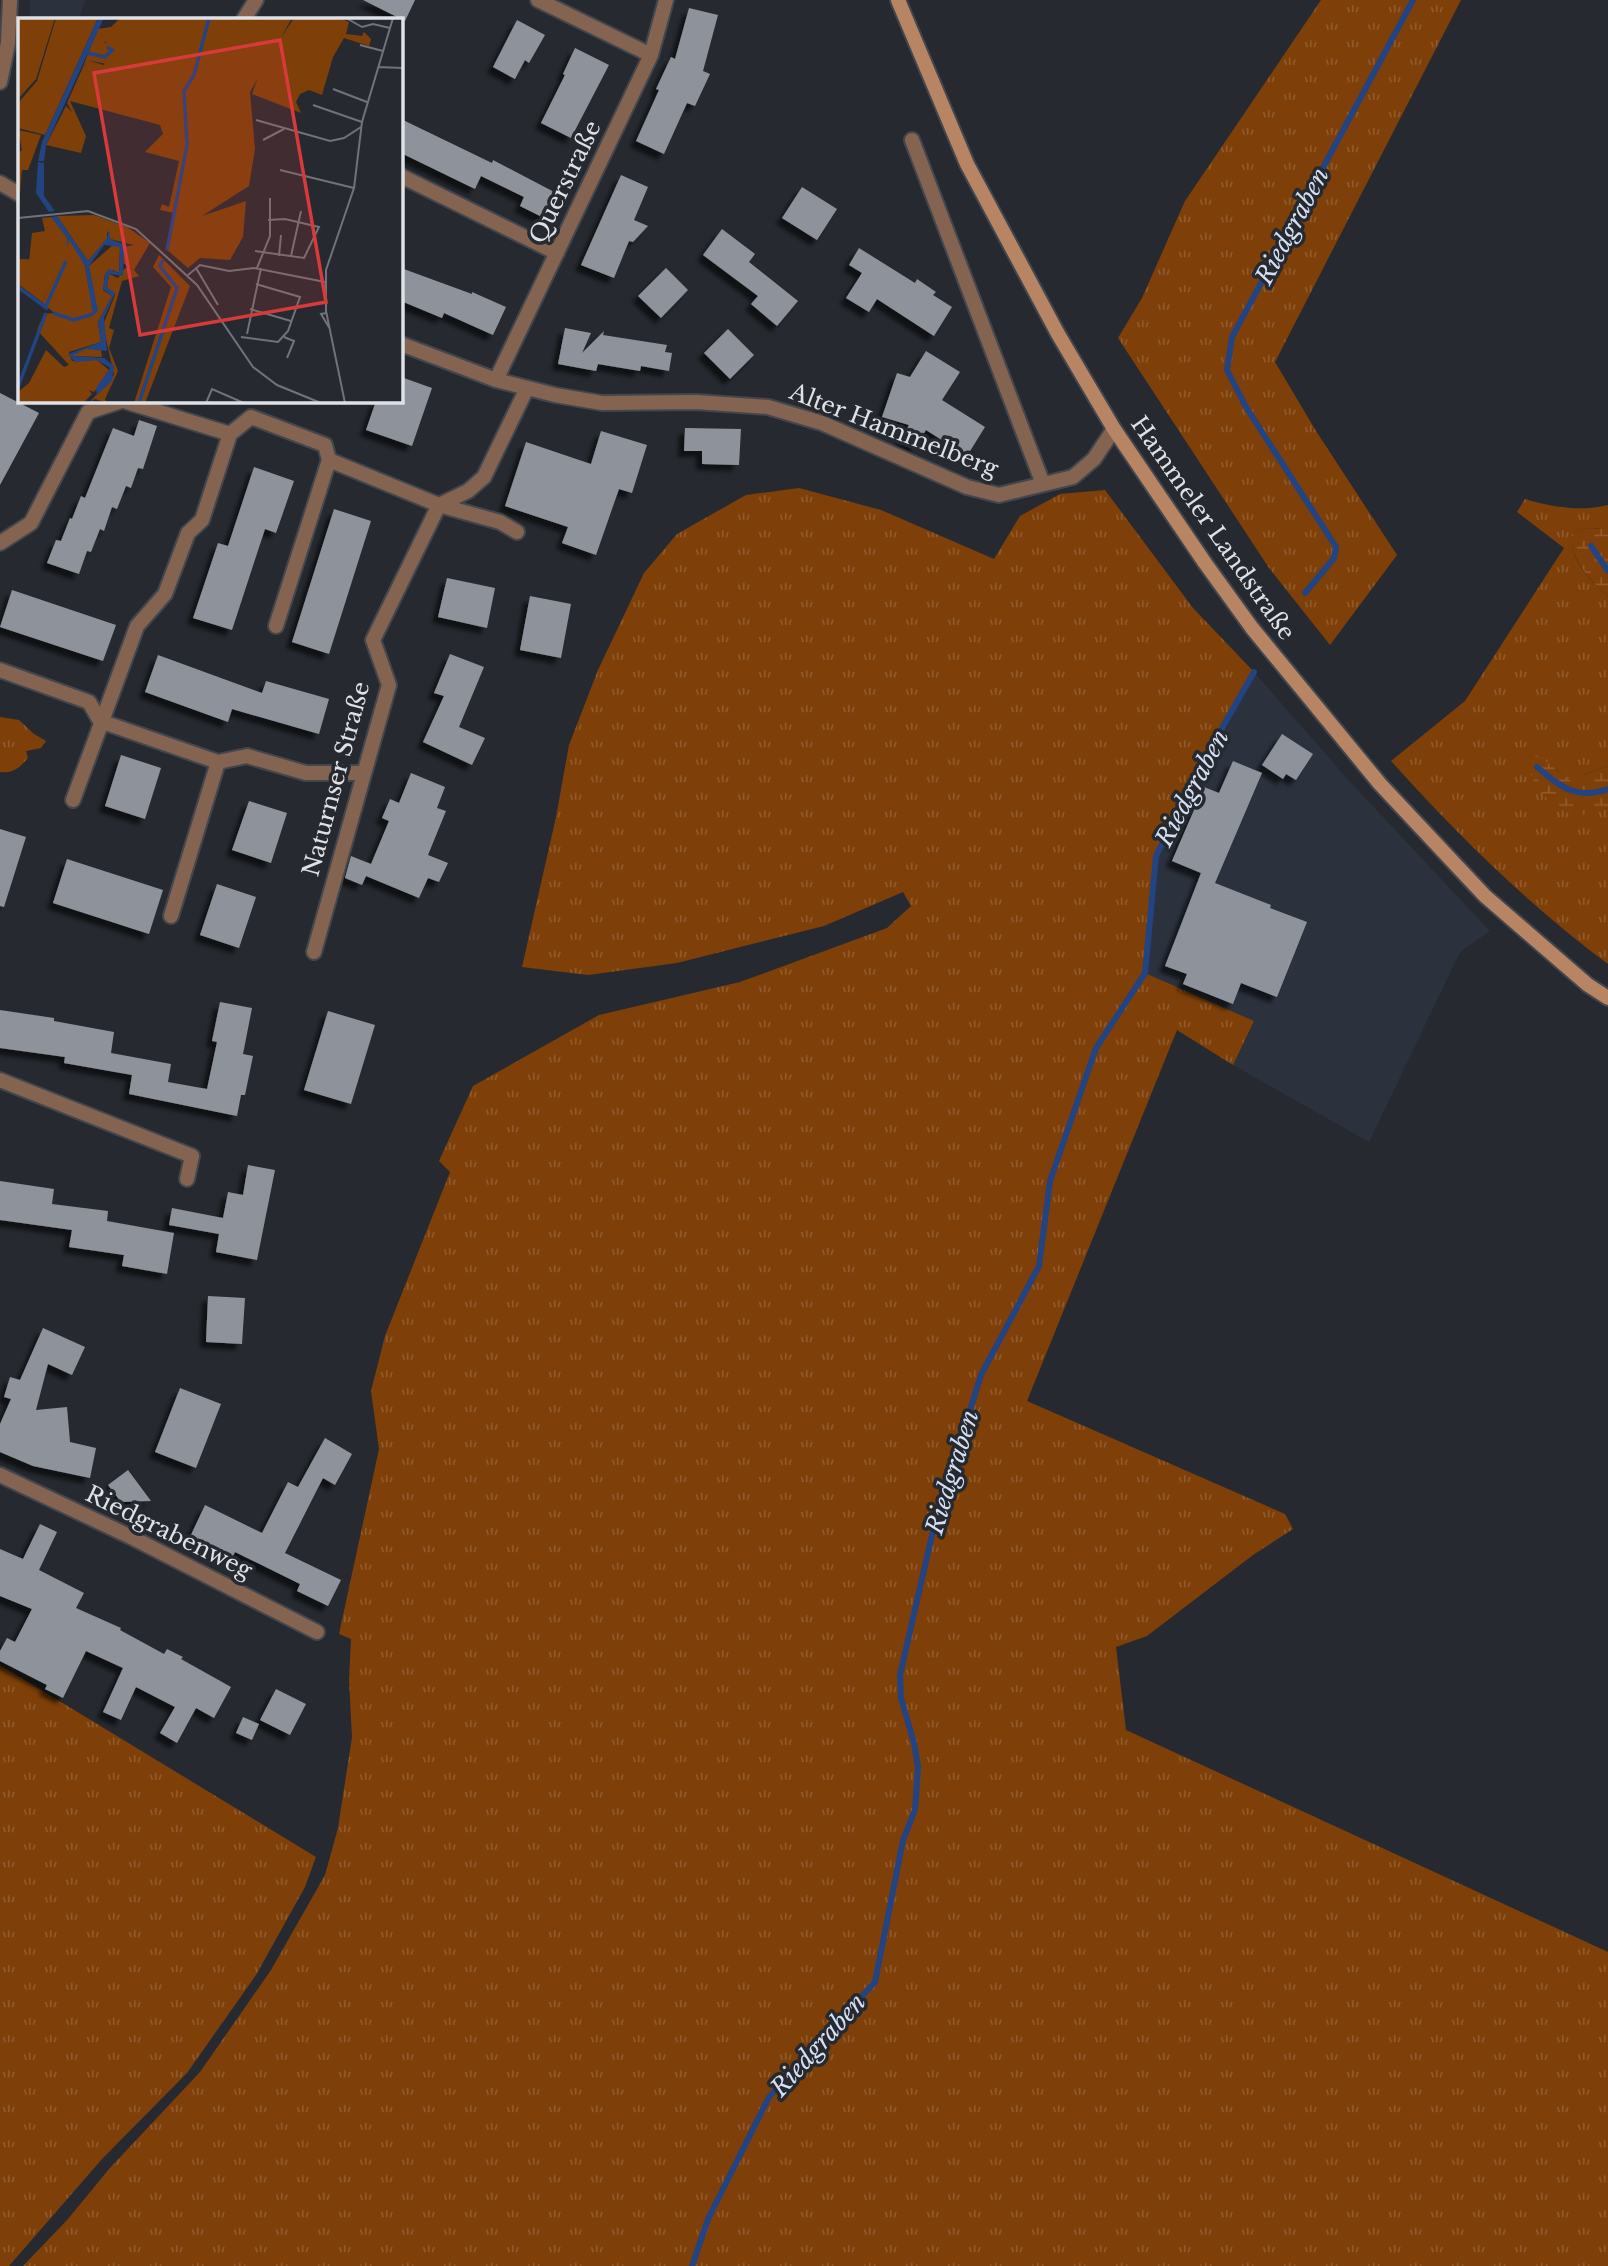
<svg xmlns="http://www.w3.org/2000/svg" width="1608" height="2266" font-family="'Libre Baskerville',serif">
<defs>
<pattern id="grass-tufts" width="24" height="20" patternUnits="userSpaceOnUse" patternTransform="scale(1.75)"><rect width="24" height="20" fill="#7e3f08"/><path d="M3 7l-1-3M5 7V3M7 7l1-3M15 17l-1-3M17 17v-4M19 17l1-3" fill="none" stroke="#905a2c"/></pattern>
<pattern id="wetland-marsh" width="20" height="14" patternUnits="userSpaceOnUse" patternTransform="scale(1.75)"><rect width="20" height="14" fill="#7e3f08"/><path d="M1 5h8M5 5V1M11 12h8M15 12V8" fill="none" stroke="#905a2c"/></pattern>
<filter id="shadow"><feDropShadow dx="-6" dy="6" stdDeviation="2" flood-color="#0009"/></filter>
</defs>
<rect width="100%" height="100%" fill="#262a30"/>
<path fill="#2b323e" d="M30,0H86L78,19H30Z
M1254,672L1352,784L1490,931L1460,952L1369,1142L1233,1065L1254,1021L1145,973L1156,856L1202,763Z"/>
<path fill="url(#grass-tufts)" d="M1321,0H1461L1275,362L1316,431L1397,555L1330,645L1269,568L1118,338L1142,298L1185,201Z
M799,488L881,510L994,559L1020,516L1060,494L1105,490L1193,608L1254,672L1202,763L1156,856L1145,973L1254,1021L1233,1065L1177,1030L1027,1401L1285,1514L1293,1529L1253,1555L1147,1636L1116,1647L1126,1730L1608,1952V2266H23L68,2219L109,2169L200,2072L271,1970L325,1875L338,1828L352,1737L349,1680L351,1639L339,1634L379,1449L371,1391L385,1336L450,1172L439,1161L473,1086L599,1015L740,982L887,928L911,906L903,892L824,926L677,963L588,975L522,967L556,817L569,745L598,670L644,573L677,534L746,495Z
M1525,499C1552,507 1580,512 1608,505V535L1603,529L1588,528L1573,532C1568,560 1588,578 1608,596V766L1583,775L1572,783L1555,768L1578,815L1608,808V964C1527,904 1458,835 1391,761L1465,701L1564,548L1517,512Z
M0,717L19,720L34,734L46,741L41,748L26,751L28,758C20,767 13,774 0,772Z
M0,1665L316,1857L305,1887L256,1975L187,2073L102,2159L9,2266H0Z"/>
<path fill="url(#wetland-marsh)" d="M1588,528L1604,529L1608,535V596C1588,578 1569,560 1572,532Z
M1538,755L1572,782L1583,775L1608,766V808C1599,811 1590,815 1581,815C1557,816 1525,782 1530,759Z"/>
<g fill="none" stroke-linecap="round" stroke-linejoin="round">
<path stroke="#224483" stroke-width="6" d="M1591,546L1608,571
M1305,593L1334,558L1336,547L1246,407L1227,370L1232,337L1413,0
M1537,767C1561,787 1575,800 1608,789
M692,2266L708,2219L769,2097L875,1982L903,1840L915,1810L918,1767L914,1743L901,1698L900,1675L935,1522L981,1375L1039,1266L1050,1181L1096,1048L1145,973L1156,856L1202,763L1254,672"/>
</g>
<path fill="#8e939b" filter="url(#shadow)" d="M363,0H415L405,21Z
M689,8L718,15L703,71L710,74L695,106L687,103L664,154L636,141L659,90L656,89L671,57L675,59Z
M517,20L545,35L529,63L525,60L515,79L493,67Z
M575,48L609,65L571,138L541,123L565,75L563,74Z
M401,119L492,163L493,160L558,194L546,219L520,206L524,197L481,176L475,189L401,153Z
M621,175L648,187L634,220L648,226L633,242L629,241L614,278L581,265Z
M802,187L837,209L817,240L782,218Z
M722,229L755,254L749,262L798,301L777,326L751,304L758,296L703,255Z
M859,248L915,283L917,279L936,292L933,295L952,307L934,336L877,299L869,312L846,298L862,273L849,265Z
M401,268L472,294V292L506,307L493,335L444,313L442,318L401,301Z
M666,268L688,290L661,318L638,296Z
M565,328L591,333L582,353L604,331L603,335L667,345L665,352L672,353L669,371L641,366L640,371L598,364L596,371L558,364Z
M728,329L754,355L730,379L704,353Z
M926,351L960,372L942,400L985,427L967,456L926,430L915,447L901,438L909,425L882,417L897,373L910,377Z
M401,377L432,388L412,446L366,430L376,401H401Z
M0,393L39,413L0,485Z
M139,420L157,426L143,469L138,468L131,488L126,486L117,509L112,507L104,531L100,529L91,552L87,551L79,574L47,563L56,540L61,541L70,518L72,519L81,496L85,498L113,428L134,436Z
M685,428L741,429L739,465L702,464V451H684Z
M601,431L647,445L632,493L619,489L596,555L562,543L568,527L505,506L526,442L591,464Z
M254,467L294,481L276,533L265,529L232,630L193,618L218,543L228,546Z
M334,509L371,521L329,654L292,642Z
M447,578L495,588L487,628L438,617Z
M12,590L116,625L103,661L0,627Z
M530,596L571,604L561,658L520,650Z
M450,654L484,667L459,727L485,738L472,765L423,742L444,696L434,693Z
M158,655L262,693L266,681L329,699L319,734L232,709L228,722L145,692Z
M1282,734L1313,754L1296,780L1286,774L1283,779L1262,765Z
M121,755L161,768L145,819L105,806Z
M1233,761L1262,773L1215,883L1271,905L1270,908L1307,922L1277,997L1241,983L1233,1004L1183,984L1187,974L1165,966L1201,873L1172,861L1204,787L1219,793Z
M411,773L445,787L437,808L446,811L428,855L448,863L439,882L428,878L419,898L366,876L362,885L345,878L351,856L371,864L389,821L382,818L390,799L399,803Z
M249,801L287,813L271,863L232,850Z
M0,829L26,837L4,907L0,906Z
M67,859L163,890L149,934L53,903Z
M217,884L256,897L239,948L200,935Z
M220,1002L252,1008L243,1054L253,1056L245,1095H241L237,1116L129,1094L132,1075L64,1063L65,1057L0,1048V1010L54,1018V1021L114,1032L111,1053L171,1064L168,1082L207,1089L217,1042L212,1041Z
M328,1011L375,1025L351,1104L304,1090Z
M248,1165L275,1170L257,1260L216,1252L219,1234L169,1225L172,1208L223,1218L228,1192L243,1195Z
M0,1181L54,1189L52,1204L108,1211L107,1221L174,1233L167,1274L122,1266L124,1255L69,1247L72,1230L0,1220Z
M208,1296L245,1298L242,1344L206,1342Z
M43,1328L85,1347L72,1375L48,1364L36,1410L67,1407L70,1442L96,1448L90,1478L33,1466L0,1452V1424L11,1399L4,1397L10,1377L20,1380Z
M180,1388L221,1404L196,1468L155,1452Z
M325,1438L352,1454L335,1485L323,1478L285,1553L341,1580L328,1606L297,1591L300,1584L235,1552L232,1558L190,1537L205,1505L262,1533L288,1482L298,1487Z
M128,1470L151,1501L121,1502L108,1485Z
M40,1524L57,1532L39,1570L84,1593L76,1608L121,1628L120,1630L164,1654L167,1649L183,1657L181,1659L231,1687L214,1718L196,1708L177,1743L160,1733L175,1707L136,1687L121,1720L103,1712L123,1668L86,1651L63,1698L45,1689L47,1685L0,1661V1651L7,1638L15,1642L32,1609L0,1596V1549L23,1559Z
M276,1689L306,1704L290,1735L260,1720Z
M243,1717L259,1724L252,1740L236,1733Z"/>
<g fill="none" stroke-linecap="round" stroke-linejoin="round">
<g stroke="#43474d" stroke-width="18">
<path id="minor" d="M538,0L651,55
M244,19L256,0
M912,140L1043,484
M401,176L557,253
M0,183L19,194
M401,344L496,380L555,395L602,403L696,402L768,407L822,423L967,487L999,495L1073,477L1094,459L1114,429
M496,380L651,55L666,0
M124,401L230,434L251,417L325,445L329,460L439,505L500,522L517,532
M0,543L31,523L88,412L121,401
M276,626L329,460
M0,670L89,702L100,721L218,762L247,756L306,773H363
M73,800L137,626L165,594L188,533L202,520L230,434
M171,916L218,762
M314,952L389,685L373,640L439,505L468,491L484,477L527,388
M0,1080L192,1156L187,1179
M0,1475L131,1537L317,1632"/>
</g>
<g stroke="#43474d" stroke-width="18">
<path id="tertiary" d="M0,82L8,43L10,0"/>
</g>
<g stroke="#43474d" stroke-width="18">
<path id="secondary" d="M898,0L967,164L1058,334L1114,429L1205,563L1252,628L1380,784L1485,896L1588,985L1608,998"/>
</g>
<use href="#minor" stroke="#846450" stroke-width="14"/>
<use href="#tertiary" stroke="#846450" stroke-width="14"/>
<use href="#secondary" stroke="#b78564" stroke-width="14"/>
</g>
<g text-anchor="middle" dominant-baseline="central" stroke-width="7" stroke-linejoin="round" paint-order="stroke">
<g font-size="23" fill="#dee1e6" stroke="#262a30">
<text transform="translate(565 182) rotate(-64)">Querstraße</text>
<text transform="translate(894 430) rotate(21)">Alter Hammelberg</text>
<text transform="translate(1213 528) rotate(55)">Hammeler Landstraße</text>
<text transform="translate(336 779) rotate(-75)">Naturnser Straße</text>
<text transform="translate(169 1532) rotate(26)">Riedgrabenweg</text>
</g>
<g font-size="24" font-style="italic" fill="#d4dff3" stroke="#262a30">
<text transform="translate(1292 226) rotate(-62)">Riedgraben</text>
<text transform="translate(1192 788) rotate(-62)">Riedgraben</text>
<text transform="translate(952 1472) rotate(-73)">Riedgraben</text>
<text transform="translate(818 2045) rotate(-48)">Riedgraben</text>
</g>
</g>
<g transform="translate(18 18)">
<rect width="385" height="385" fill="#262a30"/>
<path d="M38,0H80L27,117L0,110V85L19,63ZM102,0H274L232,74L237,131L231,168L184,198L228,183L225,219L212,242L182,240L170,250L149,232L156,195L142,192L144,186L151,189L161,143L127,134L145,116L142,107L52,83L68,118L63,135L28,127L48,88L54,94L49,85L65,49L72,43L86,47L88,24L79,27L75,23L79,11L93,9ZM276,0H322L331,4L328,16L344,18L346,14L353,21L351,28L326,20L315,39L304,77L291,72L282,76L278,84L283,95L234,76L244,48ZM0,112L23,117L10,152H4L0,198V135L4,132ZM76,197L109,209L132,225L116,252L121,258L104,263L91,310L96,312L91,330L100,353L87,381L89,385L77,381L71,385L96,357L85,307L97,277L89,269L91,256L100,260L107,250L114,251L105,245V229L116,227L92,221L89,213V221L70,243L39,198ZM33,199L57,227L67,248L75,293L79,291L71,248L96,226L102,229L101,255L95,252L87,256L85,272L94,278L80,304L83,324L51,334L54,343L79,342L92,353L76,374L71,372L74,376L65,385H0V374L11,365L28,332L46,349L51,347L19,312L26,296L36,295L24,284L42,250L8,248L0,242L11,244L14,215L27,213L24,200ZM141,237L172,268L127,385H116L153,269L135,249ZM83,330L84,339L53,338L64,331Z" fill="#7e3f08"/>
<path d="M0,0H37L18,61L0,81Z" fill="#7e3f08"/>
<path d="M75,23L94,26L97,40L89,46L73,43L65,49Z" fill="#7e3f08"/>
<path d="M0,241L29,242L43,249L24,284L0,266Z" fill="#7e3f08"/>
<path d="M80,0H86L28,127L26,143H20L24,124ZM20,144L26,145V178L37,193L31,194L18,175ZM39,198L70,243L89,220L91,211L92,221L106,226L105,258L91,256L89,269L97,275L86,300L89,333L68,331L54,338L86,340L96,348L94,363L79,377L78,370L92,350L79,342L57,344L50,336L83,324L80,304L94,278L85,271L87,256L91,251L101,255L102,229L86,227L71,248L80,293L75,297L67,248L51,222L49,230V220L33,199Z" fill="#224483"/>
<path fill="none" stroke="#224483" stroke-width="3.5" d="M69,35L87,39L94,32L89,29M149,232L169,127L166,73L176,57L191,0M0,269L30,291M28,288L48,243M35,295L56,302L75,296M0,369L28,295M121,385L159,270L142,248L145,242"/>
<path fill="none" stroke="#707379" stroke-width="2" d="M328,0L344,9L355,6L372,10M342,27L365,33M360,49L385,50M315,71L349,84M295,87L344,104M238,102L312,123L326,120L343,109M245,122L266,111M262,152L336,170M0,200L70,193L118,211L179,267L235,349L259,367L303,385M237,233L286,240L301,209L267,201L250,202M261,238L263,217M273,238L283,193M178,250L200,287M239,250L252,218V180M170,257L182,247L211,253L236,250L307,264M232,291L273,303M308,295L303,296L312,311M229,316L243,250M223,319L260,324L270,313L282,279L238,266M266,319L276,323L269,340M188,385L194,371L226,385M327,385L308,293V252L336,170L344,104L375,0"/>
<path fill="#d73a3b" fill-opacity="0.15" stroke="#d73a3b" stroke-width="3.5" d="M262,22L308,284L122,317L76,55Z"/>
<rect width="385" height="385" fill="none" stroke="#dee1e6" stroke-width="3.5"/>
</g>
</svg>
